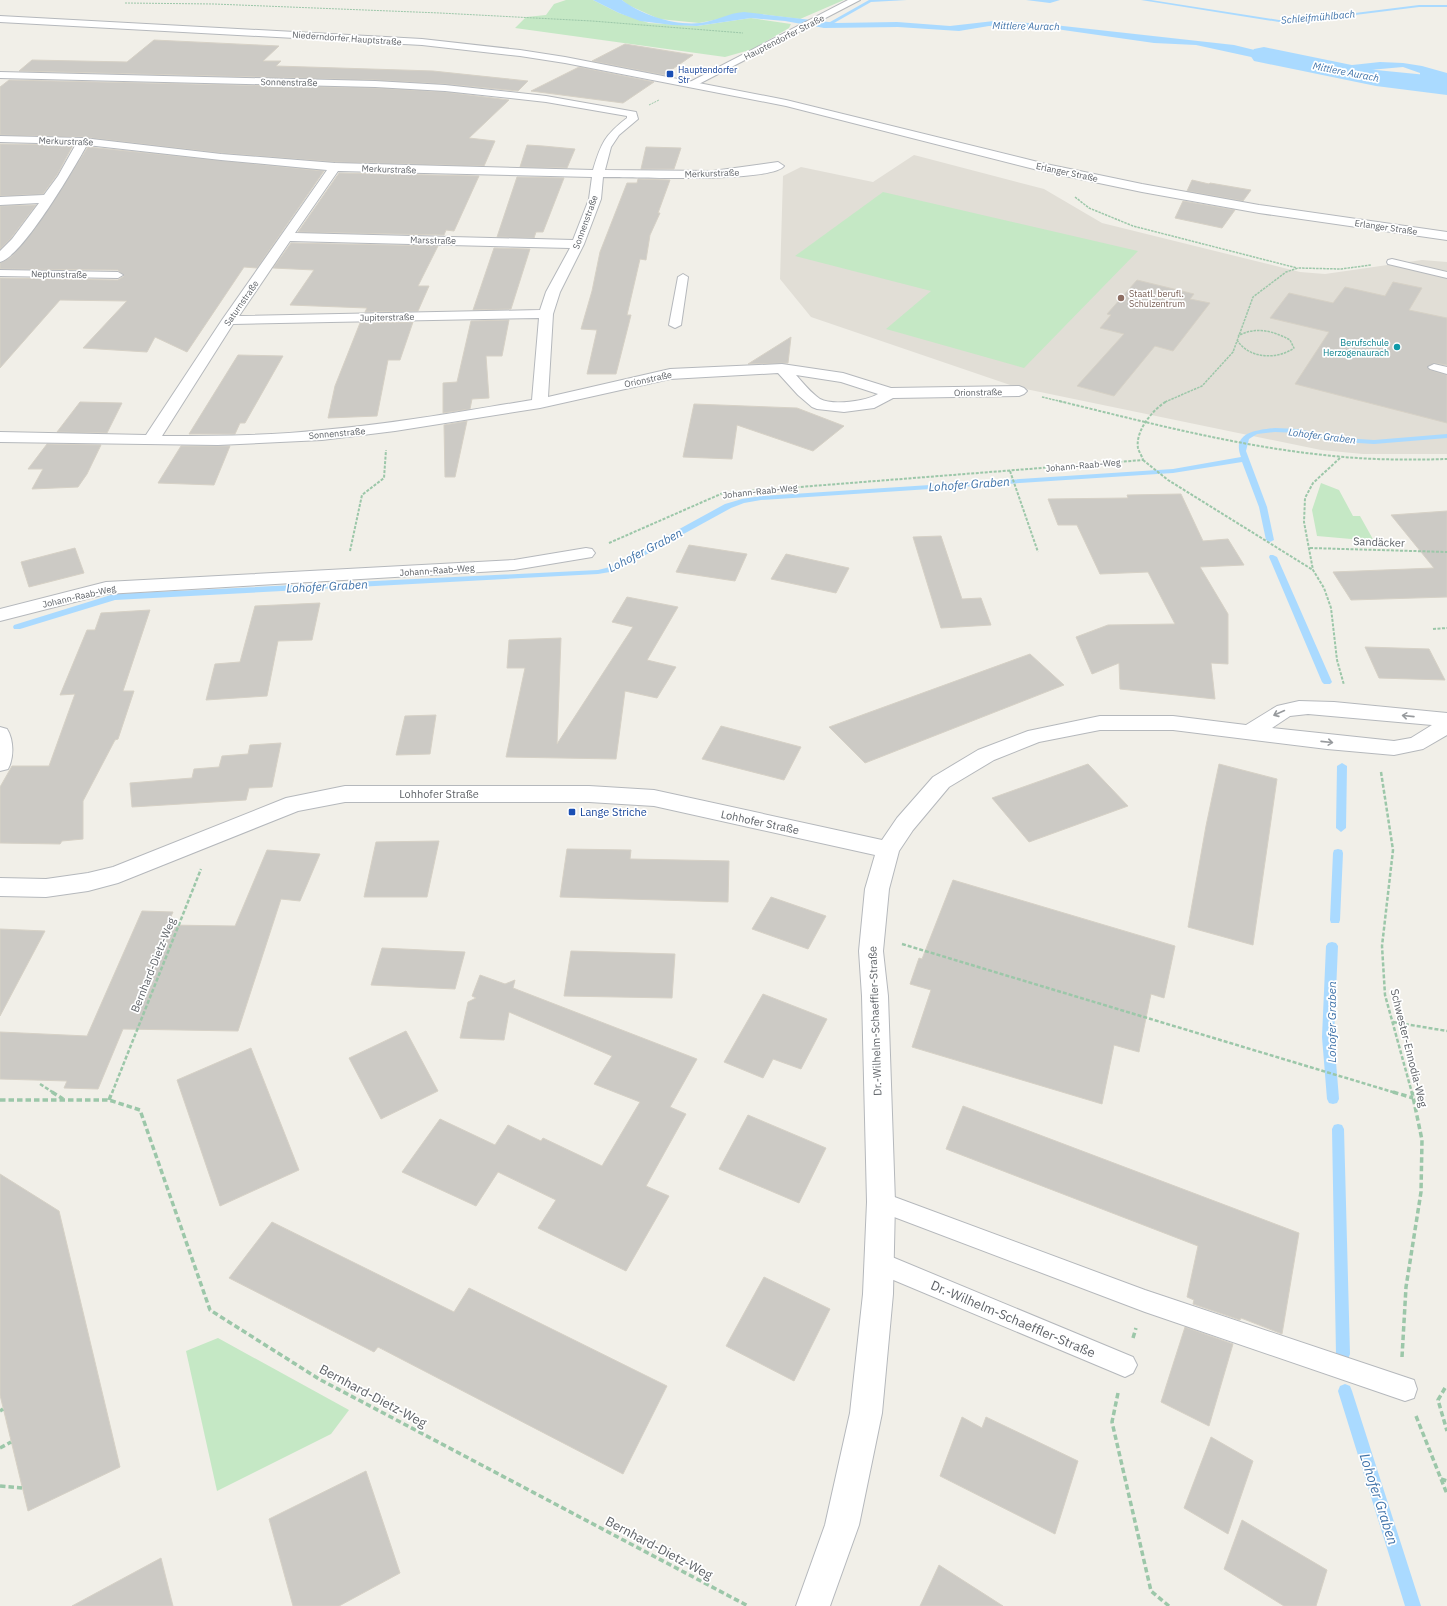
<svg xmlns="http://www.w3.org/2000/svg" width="1447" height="1606" font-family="'IBM Plex Sans',sans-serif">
<rect width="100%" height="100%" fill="#f1efe8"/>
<path fill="#e1ded6" d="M914,155L1044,189L1102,223L1300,272L1325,274L1422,260L1447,262V454H1363L1321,450L1016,387L811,317L780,279L783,176L801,167L873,182Z"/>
<path fill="#c5e8c5" d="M566,0H593L619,13L649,23L697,26L751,18L791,24L789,28L753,49L725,57L515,28L526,17L546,15L554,4Z
M622,0H844L800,19L761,14L724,18L699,23L659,19L628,5Z
M883,192L1138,251L1024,368L886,329L931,291L795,256Z
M1321,483L1339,490L1353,516H1360L1374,541L1317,536L1312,510Z
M218,1338L349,1410L331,1434L217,1491L186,1351Z"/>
<path fill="#aadaff" d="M593,0H622C641,15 676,26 700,23C716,21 728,13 744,12L837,23L897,22L950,26L994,21L1045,24L1234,45L1320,66H1343L1380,62L1403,63L1422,66L1447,73V88L1420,82V73L1403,67L1336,73L1298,67L1196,45L1154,43L1056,29L989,26L959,31L898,27L824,28L785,21L751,18L697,26L672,25L640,21L619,13Z"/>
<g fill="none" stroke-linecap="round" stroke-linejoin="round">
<path fill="#aadaff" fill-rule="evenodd" d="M869,0H907L871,2L827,27L823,26Z
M1026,0H1060L1050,3Z
M1141,0H1151L1279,20L1307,19L1419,5H1447V7H1419L1307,21L1279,22Z
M1275,428L1298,429L1343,438L1374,440L1447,434V438L1374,444L1343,442L1298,433L1275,432L1257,434L1249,439L1246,451L1267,507L1274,540L1270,542L1266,540L1259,507L1242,462L1173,473L761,500L744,503L731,508L616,571L598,574L115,600L20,629H14L13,627L14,625L114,594L598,570L610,567L725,504L742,499L761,496L1173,469L1241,457C1231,432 1258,430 1275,428Z
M1270,555H1273L1277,557L1332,682L1330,684H1324L1322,682L1269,557Z
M1342,763L1347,766L1346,828L1341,832L1336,828L1337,766Z
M1338,849L1342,850L1343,853L1340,920L1339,923H1331L1330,920L1333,853L1334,850Z
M1332,942L1336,943L1338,946L1334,1037L1339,1099L1337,1103L1333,1104L1329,1103L1327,1099L1322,1037L1326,946L1328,943Z
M1338,1124L1342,1125L1344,1129L1350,1354L1348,1359L1343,1361L1338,1359L1336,1354L1332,1129L1334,1125Z
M1345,1384L1350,1386L1352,1391L1421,1606H1405L1338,1391L1340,1386Z"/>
<path fill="#aadaff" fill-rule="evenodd" d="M1264,47L1376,70L1447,77V95L1376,86L1254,61L1250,55L1254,49Z"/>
</g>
<path fill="#cccac5" stroke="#d6d1c6" d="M154,40L279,46L263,61H281L276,66L433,71L528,81L518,91L445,84L375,80L19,71L32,60L127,62Z
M625,44L693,55L664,75L592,61Z
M579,67L654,82L623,103L531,91Z
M9,80L375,88L445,92L509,100L469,138L495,141L484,166L335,162L221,153L83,137L0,135V87Z
M0,144L73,145L57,175L43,194L0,196Z
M527,145L543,146L575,149L567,168L520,167Z
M88,147L324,171L257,268L244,267L187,352L155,337L147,352L83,348L127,301L60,300L0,368V278L118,280L124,276L118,270L0,269V263L11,257L35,229Z
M646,147L681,148L674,169H641Z
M339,173L479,176L454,231L446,230L444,235L298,232Z
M517,177L564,178L543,232H536L534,238L497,237Z
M638,179L670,180L658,213H660L650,235L646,260L640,259L627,315H631L616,374H587L597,330L581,329L592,291L600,252L627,183H637Z
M1192,180L1209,184L1210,183L1251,190L1243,201L1187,191Z
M1183,201L1235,210L1222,228L1175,218Z
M36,205L11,238L0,249V206Z
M291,243L438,246L418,286H429L418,311L365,312L367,308L290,305L314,270L273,268Z
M494,248L530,249L511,309L473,310Z
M1137,280L1194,294L1190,299L1210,303L1173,351L1155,346L1114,396L1077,386L1124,334L1100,328L1111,315L1107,314Z
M1393,282L1422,288L1409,310L1447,318V365L1434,363L1427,367L1430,370L1447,375V423L1295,384L1329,332L1270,318L1289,293L1333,303L1345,287L1385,296Z
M509,320L502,356H486L489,398L472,399L470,409L443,413V383L457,382L471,321Z
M413,322L400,360H388L377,416L328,418L335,386L360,323Z
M791,337L788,363L748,364Z
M238,355L283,356L245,423H240L235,434H189Z
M80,402L122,403L107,433L57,432Z
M694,404L797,408L844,426L813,451L737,425L732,459L683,457Z
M467,421L455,477H445L444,425Z
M47,444L101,445L87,474L78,487L32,489L43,469H28Z
M181,446H230L214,485L158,483Z
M1181,494L1203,541L1228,539L1244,565L1200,567L1228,614V664L1211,663L1215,699L1120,689L1119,663L1092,674L1076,637L1108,625L1175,624L1148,572L1100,574L1077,525H1058L1048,499L1128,498L1127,495Z
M1447,511V597L1351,600L1333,572L1434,568L1391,515Z
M941,536L962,599L981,598L991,625L941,628L913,537Z
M689,545L747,554L735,581L676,572Z
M75,548L84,573L29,587L21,562Z
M786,554L849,568L836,593L771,579Z
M627,597L678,607L647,660L676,667L657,698L625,691L616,759L506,757L525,668H507L509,640L561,638L557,744L633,627L612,622Z
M320,603L312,640L278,641L267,696L206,700L215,664L240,662L255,606Z
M150,610L123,691H134L118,739L115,740L83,801V839L62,841L60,844L0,843V787L12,766H49L75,694L60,695L87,630H95L101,613Z
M1365,647L1429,649L1445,680L1379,678Z
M1030,654L1064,685L865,763L829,727Z
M436,715L430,754L396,755L405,716Z
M721,726L801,747L784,780L702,759Z
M281,743L272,787L249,788L246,800L132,807L130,783L192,778L194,769L219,767L222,756L248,754L250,745Z
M1088,764L1128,806L1029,842L992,798Z
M1219,764L1277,779L1253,945L1188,927L1206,826Z
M439,841L427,897H364L376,842Z
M567,849L631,850L630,859L729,861L728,902L560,897Z
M267,850L320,854L300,901L281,899L238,1031L123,1029L98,1089L64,1088L67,1081L0,1079V1032L87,1036L142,911L173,912L167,925L235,926Z
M953,880L1175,946L1164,998L1151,994L1139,1052L1114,1045L1102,1104L912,1047L931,990L910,984L919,958L922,959Z
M771,897L826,916L808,949L752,929Z
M0,929L45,931L0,1016Z
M382,948L465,952L455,989L371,985Z
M571,951L675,954L672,998L564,996Z
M480,975L505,984L515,980L513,988L697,1059L670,1107L686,1114L646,1186L669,1196L626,1271L538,1228L556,1200L498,1172L476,1206L402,1172L440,1119L495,1145L508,1125L541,1141L543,1138L602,1166L640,1102L594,1084L612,1056L509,1012L504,1040L460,1038L468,1002L476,998L472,996Z
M763,994L827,1019L801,1069L773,1059L763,1078L724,1062Z
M406,1031L438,1091L381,1119L349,1058Z
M251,1048L299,1170L220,1206L177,1080Z
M963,1106L1299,1233L1282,1334L1241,1318L1240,1320L1193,1304L1194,1300L1187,1297L1198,1246L946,1149Z
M748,1115L826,1148L799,1203L719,1169Z
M0,1174L59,1211L120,1467L28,1511L0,1395Z
M272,1222L454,1312L469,1288L667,1386L623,1474L378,1347L374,1352L229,1278Z
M764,1277L830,1309L794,1381L726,1346Z
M1185,1327L1233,1344L1209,1426L1161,1402Z
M962,1417L982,1428L986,1417L1078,1461L1055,1534L940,1476Z
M1211,1437L1253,1461L1228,1534L1184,1508Z
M366,1471L400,1573L339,1606H293L269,1519Z
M1242,1520L1327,1570L1316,1606H1284L1224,1569Z
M161,1558L173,1606H72Z
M939,1565L1003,1606H920Z"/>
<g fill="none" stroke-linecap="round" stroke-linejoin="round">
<g stroke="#b5b8bc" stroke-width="2">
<path id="service" d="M1392,259L1447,272V278L1388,264L1387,262L1388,260Z
M0,270L118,272L123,275L118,278L0,276Z
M683,274L688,277L681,325L675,328L669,325L678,277Z
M1434,364L1447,367V374L1430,369L1428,367Z
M881,1192L1145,1290L1405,1377L1414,1380L1417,1389L1414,1398L1405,1401L1145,1312L873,1209L870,1202L873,1195Z
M880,1252L1133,1357L1137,1365L1133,1373L1125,1377L872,1271L869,1263L872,1255Z"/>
</g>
<g stroke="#b5b8bc" stroke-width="2">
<path id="minor" d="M848,0H860L695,86H687L686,84Z
M0,72L375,81L445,85L546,96L636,112L638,119L619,135L611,147L605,170L713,171L778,162L784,166C772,183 629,177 603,177L601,199L584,244L560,292L553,314L548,397L670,369L782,364L843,373L891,388L1019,386L1024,388L1027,391L1024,394L1019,396L893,398L874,408L844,412L817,409L812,407L798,395L778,373L670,379L540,408L395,431L322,440L218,445L0,442V432L146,435L222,320L327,170L221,160L87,145C74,168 23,256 0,262V251L12,239L39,203L0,205V197L44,195L58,176L76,144L0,142V136L83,138L221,154L335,163L593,170C601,143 605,135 627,118V116L546,102L445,91L375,87L0,78ZM338,171L592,177L589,199L573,240L295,233ZM290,241L570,248L546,292L540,310L239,316ZM539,318L532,400C463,411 393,424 322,430C269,436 215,436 162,436L233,324ZM796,375L841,382L878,394C866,401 833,406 820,399C811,393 803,383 796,375Z
M586,548L592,549L595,553L592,557L514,570L106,594L0,621V609L106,582L514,560Z
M1299,701L1334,702L1447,713V735L1423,749L1394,755L1327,749L1173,730H1100L1039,742L994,760L949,787L913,830L899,851L889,889L883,951L888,996L895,1202L893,1294L882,1413L859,1525L830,1606H796L825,1525L850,1413L863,1294L867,1202L862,996L859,951L865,889L875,855L654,806L589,802H345L298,811L118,883L88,891L46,897L0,896V878L46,879L88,873L113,867L286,798L345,786H589L654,790L882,840L897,818L933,777L978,750L1028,731L1100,716H1173L1246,725L1277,706ZM1308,714L1432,725L1411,738L1394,741L1272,728L1290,716Z
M0,727L7,729C14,740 14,758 8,769L0,771Z"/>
</g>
<g stroke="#b5b8bc" stroke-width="2">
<path id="tertiary" d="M0,16L422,39L520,50L565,57L786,100L1046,164L1142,184L1259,205L1447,232V240L1259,213L1142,192L1046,172L786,106L565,63L520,56L422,45L0,22Z"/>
</g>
<path stroke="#9cc7a9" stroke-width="1" stroke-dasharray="2 1" stroke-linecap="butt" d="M125,3L214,4L440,13L592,21L743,33
M649,105L659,100"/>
<path stroke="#9cc7a9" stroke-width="1.5" stroke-dasharray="2.5 1" stroke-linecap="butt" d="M1075,197L1089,208L1133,226L1297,268
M1237,340C1249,359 1277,360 1294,348L1290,340C1274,331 1255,326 1238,336
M1042,397L1063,402
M1165,402L1202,386L1233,352L1253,297L1286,272L1298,268L1341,269L1371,265"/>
<path stroke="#9cc7a9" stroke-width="2" stroke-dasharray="3 1.5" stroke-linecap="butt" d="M1059,401C1153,424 1248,449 1344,457C1378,460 1413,460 1447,459
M1340,458L1313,483L1305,498L1304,522L1313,570L1324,588L1331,608L1337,660L1344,685
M1143,460L1168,480L1313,570
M1010,471L1038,552
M609,543L723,493L1143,460C1142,456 1139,452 1138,448C1135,431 1153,409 1167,401
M1310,548L1447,552
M350,551L362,495L384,478L386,450
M1433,629L1447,628"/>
<path stroke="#9cc7a9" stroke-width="2.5" stroke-dasharray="4 2" stroke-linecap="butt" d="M1381,772L1393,850L1382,946L1385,995L1412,1093
M902,944L1396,1093
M1393,1022L1447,1031
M40,1084L54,1093
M112,1093L201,869"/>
<path stroke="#9cc7a9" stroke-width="3.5" stroke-dasharray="5.5 3" stroke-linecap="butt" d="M52,1092L63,1099
M1393,1092L1413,1098
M0,1100H109L140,1110L210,1310L319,1379L748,1606
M109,1100L112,1092
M1133,1338L1136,1328
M1402,1357L1406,1287L1421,1192L1422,1140L1412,1092
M1445,1388L1438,1400L1447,1431
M1118,1393L1112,1422L1151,1591L1169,1606
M0,1411L3,1409
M1416,1416L1447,1494
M0,1448L11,1442
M1441,1479L1447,1481
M0,1486L22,1488"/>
<use href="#service" fill="#fff" fill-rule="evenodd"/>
<use href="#minor" fill="#fff" fill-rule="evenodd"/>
<use href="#tertiary" fill="#fff" fill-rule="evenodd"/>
</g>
<defs><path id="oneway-shaft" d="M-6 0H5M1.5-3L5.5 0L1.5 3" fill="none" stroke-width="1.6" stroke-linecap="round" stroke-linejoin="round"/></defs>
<g stroke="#979a9d">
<use href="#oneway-shaft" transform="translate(1279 713) rotate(156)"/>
<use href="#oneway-shaft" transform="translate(1408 716) rotate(-174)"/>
<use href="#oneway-shaft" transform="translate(1327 742) rotate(6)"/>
</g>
<g fill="#1a4fb4" stroke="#fff" stroke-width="1.5">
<rect x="666" y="70" width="8" height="8" rx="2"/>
<rect x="568" y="808" width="8" height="8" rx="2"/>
</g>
<circle fill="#8d6e63" stroke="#fff" stroke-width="1.5" cx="1121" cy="298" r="4"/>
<circle fill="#0f9aa8" stroke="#fff" stroke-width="1.5" cx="1397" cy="347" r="4"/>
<g text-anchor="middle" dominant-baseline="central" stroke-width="3.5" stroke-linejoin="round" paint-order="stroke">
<g font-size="9" fill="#5f6368" stroke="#fff">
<text transform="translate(784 37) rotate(-27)">Hauptendorfer Straße</text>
<text transform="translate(347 38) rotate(4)">Niederndorfer Hauptstraße</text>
<text transform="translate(289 82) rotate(1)">Sonnenstraße</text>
<text transform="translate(66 141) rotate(2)">Merkurstraße</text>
<text transform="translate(389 169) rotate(2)">Merkurstraße</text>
<text transform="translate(1067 172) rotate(12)">Erlanger Straße</text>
<text transform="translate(712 173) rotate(-2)">Merkurstraße</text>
<text transform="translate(585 222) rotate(-70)">Sonnenstraße</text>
<text transform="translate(1386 227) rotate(8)">Erlanger Straße</text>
<text transform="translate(433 240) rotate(1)">Marsstraße</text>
<text transform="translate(59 274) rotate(1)">Neptunstraße</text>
<text transform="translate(241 303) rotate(-55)">Saturnstraße</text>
<text transform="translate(387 317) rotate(-1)">Jupiterstraße</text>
<text transform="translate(648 379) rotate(-12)">Orionstraße</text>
<text transform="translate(978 392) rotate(-1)">Orionstraße</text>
<text transform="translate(337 433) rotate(-5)">Sonnenstraße</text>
<text transform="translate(1083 465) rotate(-5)">Johann-Raab-Weg</text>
<text transform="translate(760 491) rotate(-6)">Johann-Raab-Weg</text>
<text transform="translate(437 570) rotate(-4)">Johann-Raab-Weg</text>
<text transform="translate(79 596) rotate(-13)">Johann-Raab-Weg</text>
</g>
<g font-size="9" fill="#164399" stroke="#fff" text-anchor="start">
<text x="678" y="69">Hauptendorfer<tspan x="678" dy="10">Str</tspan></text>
</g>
<g font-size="9" fill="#785e54" stroke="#fff" text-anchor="start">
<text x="1129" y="293">Staatl. berufl.<tspan x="1129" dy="10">Schulzentrum</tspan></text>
</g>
<g font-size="9" fill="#0d838f" stroke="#fff" text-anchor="end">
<text x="1389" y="342">Berufschule<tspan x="1389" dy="10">Herzogenaurach</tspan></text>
</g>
<g font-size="10" font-style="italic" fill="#4174aa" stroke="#fff">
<text transform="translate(1318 17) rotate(-5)">Schleifmühlbach</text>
<text transform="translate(1026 26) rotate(1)">Mittlere Aurach</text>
<text transform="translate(1346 72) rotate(11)">Mittlere Aurach</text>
<text transform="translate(1322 436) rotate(7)">Lohofer Graben</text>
</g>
<g font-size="11" fill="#5f6368" stroke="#fff">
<text transform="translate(1379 542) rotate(2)">Sandäcker</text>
<text x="439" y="794">Lohhofer Straße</text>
<text transform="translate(760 822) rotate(12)">Lohhofer Straße</text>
<text transform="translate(153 965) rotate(-68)">Bernhard-Dietz-Weg</text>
<text transform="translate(875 1021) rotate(-92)">Dr.-Wilhelm-Schaeffler-Straße</text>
<text transform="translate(1409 1048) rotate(76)">Schwester-Ennodia-Weg</text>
</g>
<g font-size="11" fill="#164399" stroke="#fff" text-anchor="start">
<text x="580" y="812">Lange Striche</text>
</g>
<g font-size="12" font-style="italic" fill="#4174aa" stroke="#fff">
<text transform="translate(969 484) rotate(-4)">Lohofer Graben</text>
<text transform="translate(645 550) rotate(-27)">Lohofer Graben</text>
<text transform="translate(327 586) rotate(-3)">Lohofer Graben</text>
<text transform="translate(1331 1022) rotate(-90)">Lohofer Graben</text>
</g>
<g font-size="13" fill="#5f6368" stroke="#fff">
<text transform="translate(1013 1319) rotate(23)">Dr.-Wilhelm-Schaeffler-Straße</text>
<text transform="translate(373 1396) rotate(28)">Bernhard-Dietz-Weg</text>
<text transform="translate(659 1548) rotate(28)">Bernhard-Dietz-Weg</text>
</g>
<g font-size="14" font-style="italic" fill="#4174aa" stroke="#fff">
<text transform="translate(1379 1499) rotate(72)">Lohofer Graben</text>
</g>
</g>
</svg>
